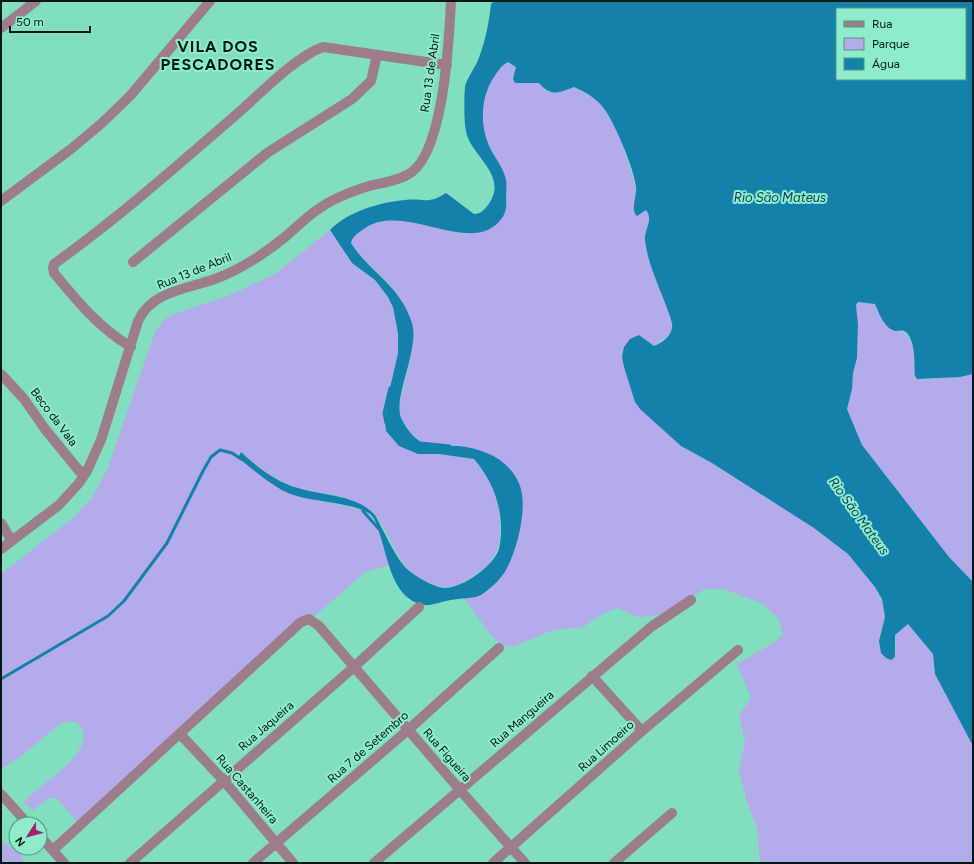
<svg xmlns="http://www.w3.org/2000/svg" width="974" height="864" font-family="Figtree,sans-serif">
<rect width="100%" height="100%" fill="#81debf"/>
<path fill="#b4abea" d="M508,62L516,66L514,76L529,83H539L547,92L566,90L574,87L596,100L604,107L620,138L636,187L634,208L641,214L646,210C654,220 644,228 645,239C648,270 667,298 673,328L666,338L654,346L666,432L681,446L712,463L814,528L848,554L875,587L882,599L885,617L879,641L896,651L895,635L908,624L933,654L935,674L973,746V863H760L757,828L747,802L739,771L745,742L739,715L751,698L737,664L773,643L783,635L779,619L763,604L724,589H705L667,612L653,616L638,617L618,608L604,613L583,627L553,630L512,647L500,644L489,633L463,597H479L505,571L512,471L441,446L425,444L413,436L401,418L399,406L413,346L412,325L401,301L389,284L357,253L351,243L352,237L367,225L395,219L434,226L463,234L487,230L501,166C494,155 486,143 483,130C479,110 488,72 508,62Z
M330,230L352,263L375,280L388,297L393,307L398,333V353L388,397L418,454H439L474,459C494,482 503,509 500,539C497,558 487,569 470,578C454,587 449,590 431,584C397,572 395,540 375,515C371,510 359,504 353,501C341,494 324,494 311,491C284,486 261,471 241,452L239,458C261,475 282,492 309,499C328,504 353,504 369,514C379,521 386,554 389,565L365,572L187,728L83,829L57,798H50L33,810L24,803C38,783 96,755 81,727C79,722 74,721 68,722C55,722 23,761 1,768V574L74,517L92,498L107,470L155,332L163,321L173,314L225,297L275,274Z
M858,302L875,304L880,315L895,331C917,330 914,360 915,376L923,380L973,374V582L949,557L862,445L847,409L852,389L853,373L857,358L858,325L856,305Z
M1,840L22,856L25,863H1Z"/>
<path fill="#1481aa" fill-rule="evenodd" d="M494,1H973V374L960,377L917,379L915,376C914,363 916,344 907,333C903,329 899,331 895,331C884,328 879,313 875,304L858,302L856,305L858,325L857,358L853,373L852,389L847,409L862,445L949,557L973,582V746L935,674L933,654L908,624L895,635V657L891,660L886,658L881,653L879,641L885,617L882,599L875,587L848,554L814,528L712,463L681,446L640,409L635,402L624,367L622,357L624,347L630,339L639,335L654,346C664,343 674,333 672,323C664,295 648,268 645,240C644,229 654,220 646,210L637,216C630,210 637,196 636,187C635,171 613,118 602,106C594,97 585,92 574,87C558,93 551,97 539,83H515L513,79L516,67L508,62C500,66 497,73 492,80C480,101 480,128 491,150C496,159 504,169 506,180C507,185 506,192 506,198C507,204 506,213 502,218C472,260 403,198 362,230C357,234 353,236 351,243C370,273 400,285 412,323C420,351 391,400 402,420C407,429 415,441 426,444C436,447 447,446 458,446C483,448 511,460 520,486C528,508 517,550 506,570C501,579 490,589 481,595C474,599 459,598 451,600C443,601 431,606 424,605C391,599 388,556 379,532C377,526 375,518 370,514C351,501 309,503 286,492C269,484 253,469 238,458L241,452C257,467 276,482 298,488C323,496 356,494 375,515C384,531 393,553 405,567C413,575 434,588 445,588C462,588 494,566 499,549C506,516 495,483 474,459L439,454H418L399,446L386,431L385,419L388,397L398,353V333L393,307L388,297L375,280L352,263L330,230C347,212 380,202 405,200C424,198 427,205 446,193L474,214C481,214 484,210 488,205C510,175 470,156 466,131C464,122 464,97 465,88C465,81 475,68 478,60C485,43 489,23 491,4ZM837,9H965V79H837Z"/>
<g fill="none" stroke-linecap="round" stroke-linejoin="round">
<path stroke="#1481aa" stroke-width="3" d="M386,423L384,413L390,388
M420,443L450,446
M363,511L378,528
M1,679L108,616L124,601L167,543L203,471L211,457L220,450L232,453L241,459"/>
<path stroke="#9d7d8b" stroke-width="10" d="M1,28L36,1
M1,201L71,149L102,123L130,96L210,1
M133,262L267,153L352,99L371,81L377,55
M131,347C99,328 77,301 54,273L53,268L54,264C118,218 177,166 237,114C259,95 295,57 323,47L447,65
M1,374L24,399L45,429L80,472L87,471
M1,523L12,541
M1,549L59,505L79,483L87,471L101,440L138,321C152,291 187,289 215,279C240,270 264,254 285,237C296,228 307,216 320,208C334,198 353,191 369,186C382,183 396,181 407,175C444,158 449,39 451,1
M592,676L642,731
M180,734L224,781L293,863
M1,794L28,824
M40,836L64,863
M53,850L301,622L309,619L319,626L460,790L525,863
M130,863L354,667L419,607
M253,863L408,730L499,648
M374,863L651,627L691,600
M493,863L642,731L738,650
M614,863L672,813"/>
</g>
<g text-anchor="middle" dominant-baseline="central" stroke-width="4" stroke-linejoin="round" paint-order="stroke">
<g font-size="12" fill="#001b13" stroke="#8eebcc">
<text transform="translate(430 73) rotate(-82)">Rua 13 de Abril</text>
<text transform="translate(194 271) rotate(-22)">Rua 13 de Abril</text>
<text transform="translate(54 417) rotate(53)">Beco da Vala</text>
<text transform="translate(522 719) rotate(-41)">Rua Mangueira</text>
<text transform="translate(266 726) rotate(-41)">Rua Jaqueira</text>
<text transform="translate(606 746) rotate(-42)">Rua Limoeiro</text>
<text transform="translate(368 747) rotate(-41)">Rua 7 de Setembro</text>
<text transform="translate(447 755) rotate(49)">Rua Figueira</text>
<text transform="translate(247 789) rotate(49)">Rua Castanheira</text>
</g>
<g font-size="13" font-style="italic" fill="#0a4258" stroke="#8eebcc">
<text x="780" y="197">Rio São Mateus</text>
<text transform="translate(859 516) rotate(54)">Rio São Mateus</text>
</g>
<g font-size="16" font-weight="bold" letter-spacing="1" fill="#001b13" stroke="#8eebcc">
<text x="218" y="46">VILA DOS<tspan x="218" dy="18">PESCADORES</tspan></text>
</g>
</g>
<rect width="974" height="864" fill="none" stroke="#001b13" stroke-width="4"/>
<rect x="836" y="8" width="130" height="72" fill="#8eebcc" stroke="#559882"/>
<rect x="844" y="21" width="20" height="6" fill="#9d7d8b" stroke="#559882"/>
<text x="872" y="28" font-size="12" fill="#001b13">Rua</text>
<rect x="844" y="38" width="20" height="12" fill="#b4abea" stroke="#559882"/>
<text x="872" y="48" font-size="12" fill="#001b13">Parque</text>
<rect x="844" y="58" width="20" height="12" fill="#1481aa" stroke="#559882"/>
<text x="872" y="68" font-size="12" fill="#001b13">Água</text>
<g transform="translate(28 836) rotate(234)"><circle r="19" fill="#8eebcc" stroke="#559882"/>
<path d="M0-3L7 15L0 10L-7 15Z" fill="#a5216d"/>
<text y="-6" font-size="11" font-weight="bold" text-anchor="middle" fill="#001b13">N</text>
</g>
<path d="M10 26v6h80v-6" fill="none" stroke="#001b13" stroke-width="2"/>
<text x="16" y="26" font-size="12" fill="#001b13" stroke="#8eebcc" stroke-width="3" paint-order="stroke">50 m</text>
</svg>
